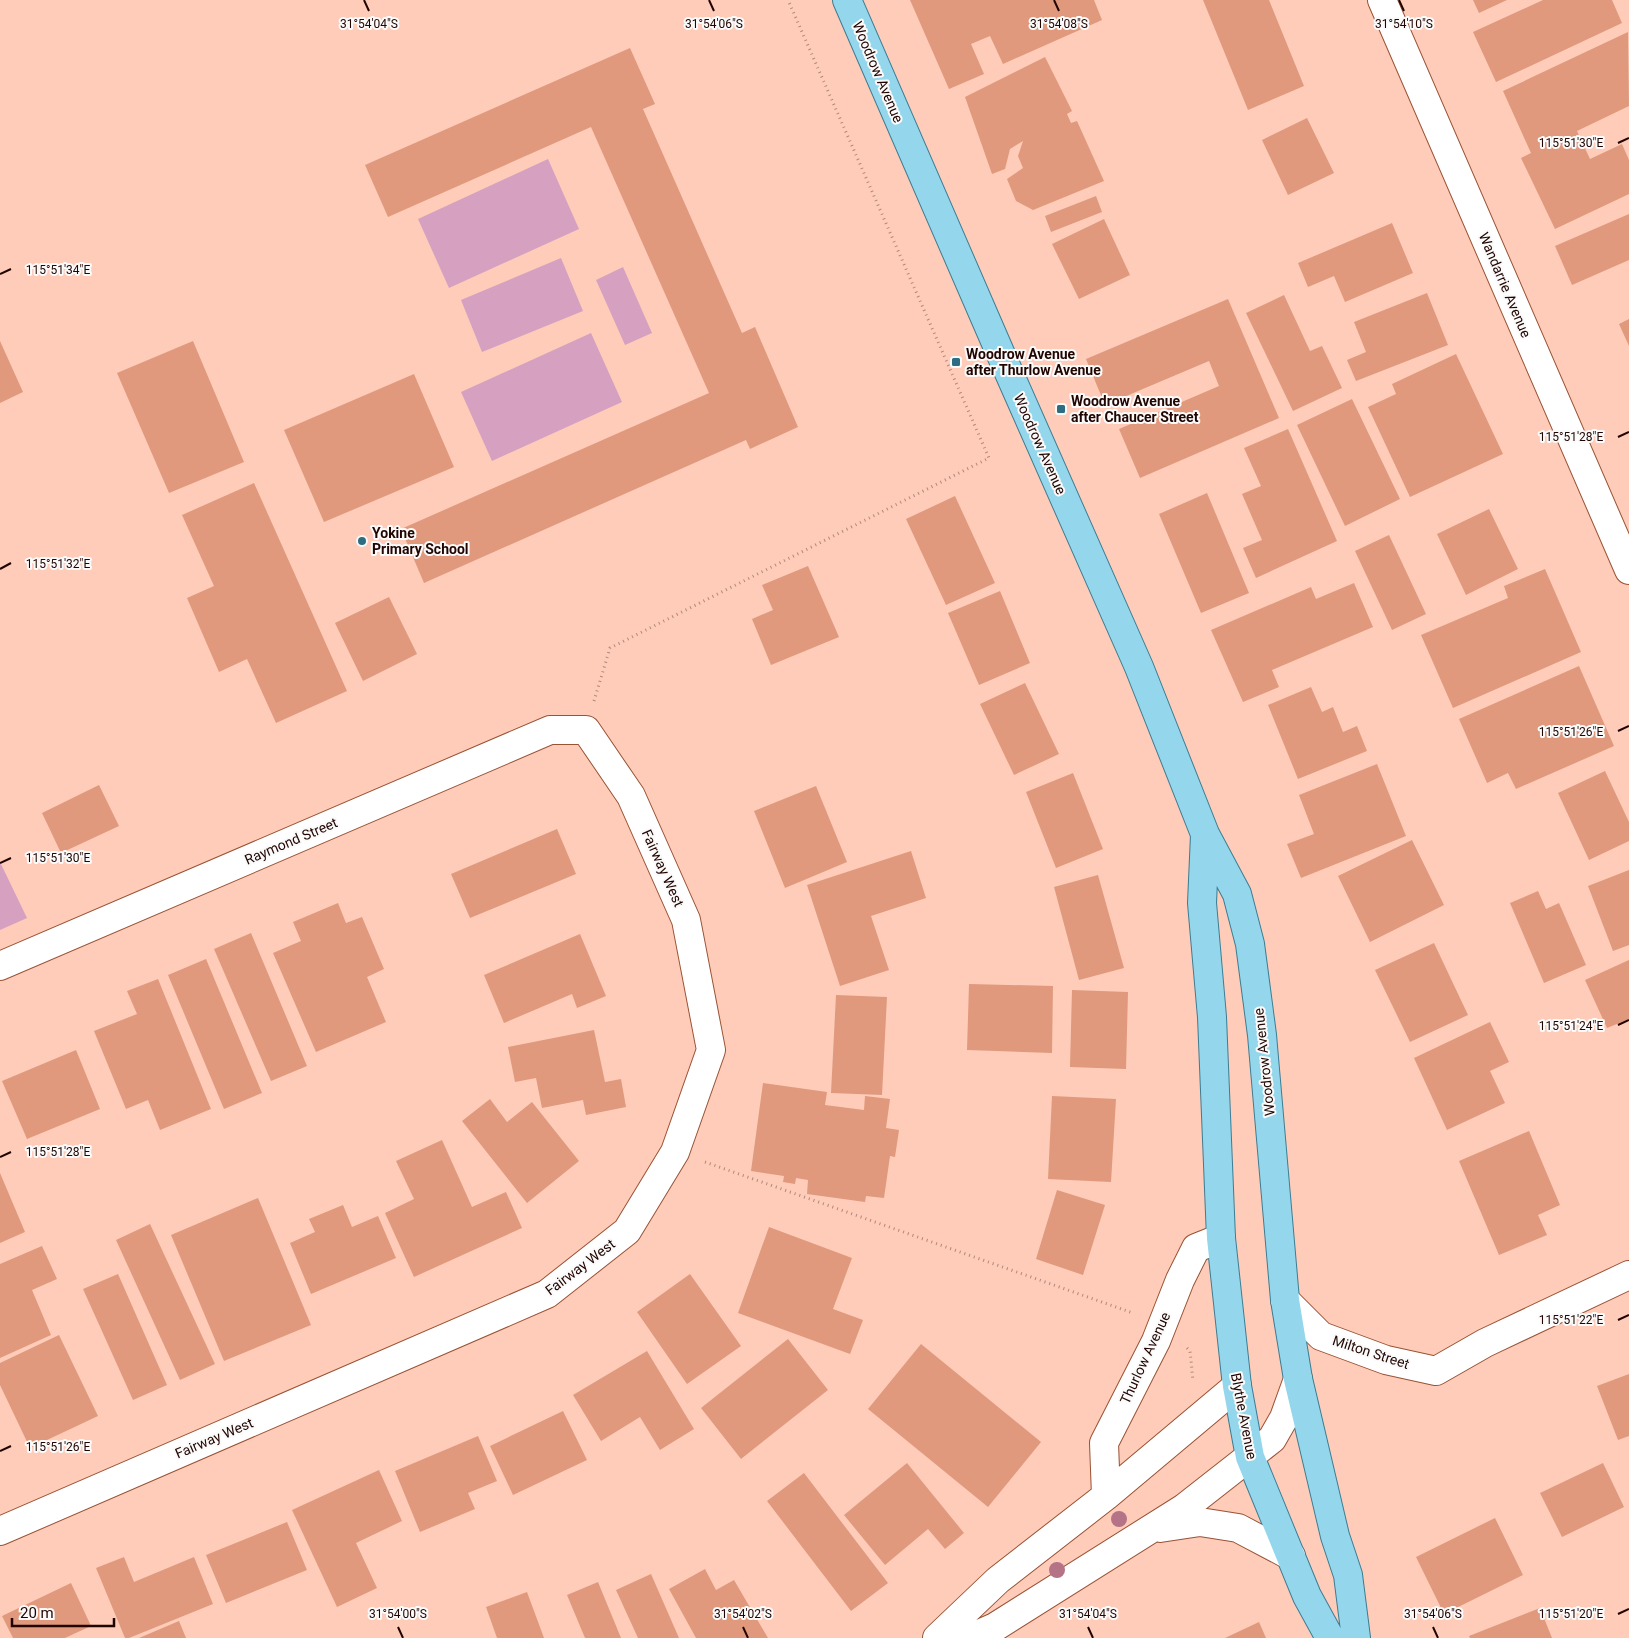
<svg xmlns="http://www.w3.org/2000/svg" width="1629" height="1638" font-family="Roboto,sans-serif">
<rect width="100%" height="100%" fill="#feccb9"/>
<path fill="#d6a1c1" d="M548,159L579,229L449,288L418,219Z
M561,258L583,311L482,352L461,300Z
M623,267L652,333L625,345L596,280Z
M591,333L622,402L492,461L461,392Z
M0,862L27,918L0,930Z"/>
<path fill="#e0997c" d="M910,0H1094L1102,20L1003,64L990,36L971,44L984,74L949,89Z
M1203,0H1269L1304,86L1248,110Z
M1473,0H1507L1479,13Z
M1543,0H1612L1622,23L1496,82L1473,32Z
M1628,32L1629,106L1577,131L1590,159L1622,144L1629,160V194L1555,229L1521,158L1531,153L1503,91Z
M630,48L655,104L643,109L742,333L755,327L798,427L750,449L746,440L424,583L401,529L709,393L591,127L388,217L365,165Z
M1045,57L1072,111L1067,114L1071,123L1077,121L1104,181L1033,210L1016,201L1007,179L1023,168L1018,156L1023,141L1010,149L1005,169L992,174L965,97Z
M1307,118L1334,173L1288,195L1262,140Z
M1096,196L1102,212L1051,232L1045,216Z
M1629,214V260L1572,285L1555,246Z
M1104,219L1130,275L1079,299L1052,244Z
M1392,223L1413,273L1345,302L1334,276L1308,287L1298,263Z
M1427,293L1448,345L1356,381L1347,360L1366,352L1354,322Z
M1284,295L1310,351L1322,346L1342,388L1293,411L1246,313Z
M1228,299L1279,418L1140,478L1119,429L1219,386L1209,361L1105,405L1086,359Z
M1629,319V346L1619,324Z
M0,341L23,392L0,403Z
M193,341L244,462L169,493L117,373Z
M1456,354L1503,454L1410,497L1368,407L1396,394L1392,384Z
M414,374L454,467L324,522L284,430Z
M1352,399L1400,499L1345,526L1297,425Z
M1288,429L1337,541L1256,578L1243,548L1262,540L1242,494L1261,486L1244,448Z
M254,483L347,691L276,723L247,659L219,672L187,598L214,586L182,515Z
M1207,493L1249,593L1201,613L1159,514Z
M955,496L995,583L946,605L906,519Z
M1489,509L1518,569L1466,595L1437,534Z
M1389,535L1426,614L1392,630L1355,551Z
M808,566L839,637L771,665L752,619L773,610L762,585Z
M1545,569L1581,652L1453,708L1421,635L1508,598L1504,586Z
M1354,583L1373,627L1272,670L1279,687L1243,702L1211,630L1311,587L1316,599Z
M1000,591L1030,663L979,685L948,613Z
M389,597L417,654L363,681L335,623Z
M1579,666L1614,746L1516,789L1508,773L1487,783L1459,719Z
M1025,683L1059,754L1014,775L980,704Z
M1311,687L1322,712L1333,707L1343,732L1357,726L1367,751L1298,779L1268,705Z
M1377,764L1406,836L1301,878L1287,844L1314,834L1299,795Z
M1605,771L1629,822V841L1589,860L1558,793Z
M1073,773L1103,849L1056,868L1026,792Z
M99,785L119,826L61,853L42,813Z
M816,786L847,862L785,888L754,811Z
M557,829L576,874L470,918L451,874Z
M1412,840L1444,905L1370,942L1338,876Z
M911,851L926,898L871,916L889,970L840,986L807,885Z
M1629,870V945L1613,951L1588,886Z
M1098,875L1124,968L1079,980L1054,887Z
M1538,891L1546,909L1559,903L1586,965L1544,983L1510,903Z
M338,903L346,923L362,917L384,969L367,977L386,1022L316,1052L273,953L301,941L293,922Z
M251,933L307,1066L271,1081L214,949Z
M580,934L606,996L577,1008L572,994L504,1023L484,975Z
M1434,943L1468,1015L1410,1042L1375,970Z
M206,959L262,1093L224,1109L168,975Z
M1629,960V1019L1607,1028L1585,980Z
M158,979L211,1109L160,1130L148,1100L126,1109L94,1031L137,1014L127,991Z
M969,984L1053,986L1052,1053L967,1050Z
M1072,990L1128,992L1126,1069L1070,1067Z
M836,995L887,997L882,1095L831,1093Z
M1490,1022L1509,1062L1490,1071L1505,1103L1447,1130L1414,1058Z
M594,1030L605,1082L621,1079L626,1107L586,1115L583,1100L542,1108L536,1078L515,1082L508,1047Z
M76,1050L100,1109L27,1139L2,1081Z
M763,1083L827,1092L825,1105L864,1110L865,1096L890,1099L886,1128L899,1130L895,1157L890,1156L884,1198L866,1196L865,1202L807,1194L808,1180L796,1178L795,1184L783,1182L784,1176L751,1171Z
M1052,1096L1116,1099L1111,1182L1048,1179Z
M490,1099L507,1122L532,1102L579,1161L527,1203L462,1121Z
M1529,1131L1560,1205L1538,1215L1547,1235L1499,1255L1459,1161Z
M442,1140L472,1207L506,1192L522,1228L414,1277L385,1213L414,1199L396,1161Z
M0,1173L25,1232L0,1243Z
M1057,1190L1105,1205L1083,1275L1036,1259Z
M258,1198L311,1325L224,1361L171,1235Z
M343,1205L352,1227L378,1216L396,1258L311,1294L290,1243L315,1232L309,1219Z
M150,1224L215,1364L180,1380L116,1240Z
M769,1227L852,1258L833,1309L863,1320L850,1354L738,1313Z
M42,1246L57,1279L32,1290L51,1335L0,1358V1264Z
M118,1274L167,1385L133,1400L83,1289Z
M690,1274L741,1346L687,1384L637,1312Z
M59,1335L98,1416L30,1448L0,1385V1363Z
M788,1339L828,1390L741,1459L701,1408Z
M921,1344L1041,1442L988,1507L868,1409Z
M647,1351L694,1429L660,1450L640,1417L601,1441L573,1395Z
M1629,1374V1436L1618,1440L1597,1386Z
M563,1411L587,1460L513,1495L490,1446Z
M478,1436L497,1481L468,1493L475,1509L420,1532L395,1471Z
M907,1463L964,1533L945,1549L928,1529L885,1565L844,1515Z
M1603,1463L1624,1507L1562,1537L1540,1493Z
M379,1470L402,1521L356,1543L377,1588L337,1607L292,1510Z
M804,1473L888,1583L851,1611L767,1501Z
M1495,1518L1523,1575L1444,1614L1416,1557Z
M287,1522L307,1570L226,1603L206,1555Z
M124,1557L134,1582L194,1557L213,1604L129,1638H125L96,1568Z
M705,1569L716,1590L734,1580L768,1638H696L669,1589Z
M651,1574L679,1638H638L616,1590Z
M598,1582L621,1638H585L567,1595Z
M71,1583L91,1626L65,1638H13L2,1616Z
M527,1592L544,1638H497L486,1607Z
M1540,1608L1552,1638H1470L1469,1636Z
M179,1621L186,1638H139Z
M1259,1622L1266,1638H1225Z"/>
<g fill="none" stroke-linecap="round" stroke-linejoin="round">
<g stroke="#995234" stroke-width="30">
<path id="minor" d="M1382,0L1629,570
M0,966L550,730H586L631,796L686,920L711,1050L675,1152L627,1231L547,1294L0,1531
M1285,1300L1321,1336L1386,1360L1436,1371L1485,1343L1629,1275
M1106,1496L1104,1443L1156,1341L1180,1280L1196,1248L1221,1238
M1160,1528L1200,1522L1238,1528L1291,1556
M937,1638L998,1580L1106,1496L1237,1386
M970,1638L995,1627L1184,1508L1272,1439L1284,1418L1298,1379"/>
</g>
<g stroke="#3d7c92" stroke-width="30">
<path id="primary" d="M847,0L1002,357L1139,667L1205,834L1237,894L1250,944L1262,1035L1285,1300L1298,1379L1335,1536L1348,1575L1356,1638
M1205,835L1202,903L1212,1017L1221,1238L1237,1386L1250,1457L1307,1596L1330,1638"/>
</g>
<path stroke="#b2887a" stroke-width="3" stroke-dasharray="1 4" stroke-linecap="butt" d="M594,701L610,648L989,458L788,0
M705,1162L1133,1313
M1187,1348L1190,1351L1193,1381"/>
<use href="#minor" stroke="#fff" stroke-width="28"/>
<use href="#primary" stroke="#94d7ec" stroke-width="28"/>
</g>
<g fill="#b57388">
<circle cx="1119" cy="1519" r="8"/>
<circle cx="1057" cy="1570" r="8"/>
</g>
<path fill="none" stroke="#200500" stroke-width="2" d="M364,0L369,11M709,0L714,11M1054,0L1059,11M1399,0L1404,11M1618,143L1629,138M0,274L11,269M1618,437L1629,432M0,569L11,563M1618,731L1629,726M0,863L11,858M1618,1025L1629,1020M0,1157L11,1152M1618,1320L1629,1315M0,1451L11,1446M1618,1614L1629,1609M398,1627L403,1638M743,1627L748,1638M1088,1627L1093,1638M1433,1627L1438,1638"/>
<g fill="#2d6d81" stroke="#fafafa" stroke-width="2">
<rect x="951" y="357" width="10" height="10" rx="2.5"/>
<rect x="1056" y="404" width="10" height="10" rx="2.5"/>
<circle cx="362" cy="541" r="5"/>
</g>
<g text-anchor="middle" dominant-baseline="central" stroke-width="4" stroke-linejoin="round" paint-order="stroke">
<g font-size="14" fill="#200500" stroke="#fafafa">
<text transform="translate(878 72) rotate(67)">Woodrow Avenue</text>
<text transform="translate(1505 285) rotate(67)">Wandarrie Avenue</text>
<text transform="translate(1040 444) rotate(66)">Woodrow Avenue</text>
<text transform="translate(291 841) rotate(-23)">Raymond Street</text>
<text transform="translate(663 868) rotate(66)">Fairway West</text>
<text transform="translate(1264 1062) rotate(-96)">Woodrow Avenue</text>
<text transform="translate(580 1267) rotate(-37)">Fairway West</text>
<text transform="translate(1371 1352) rotate(18)">Milton Street</text>
<text transform="translate(1145 1358) rotate(-65)">Thurlow Avenue</text>
<text transform="translate(1244 1416) rotate(79)">Blythe Avenue</text>
<text transform="translate(214 1438) rotate(-23)">Fairway West</text>
</g>
<g font-size="14" font-weight="bold" fill="#200500" stroke="#fafafa" text-anchor="start">
<text x="966" y="354">Woodrow Avenue<tspan x="966" dy="16">after Thurlow Avenue</tspan></text>
<text x="1071" y="401">Woodrow Avenue<tspan x="1071" dy="16">after Chaucer Street</tspan></text>
<text x="372" y="533">Yokine<tspan x="372" dy="16">Primary School</tspan></text>
</g>
</g>
<g font-size="12" text-anchor="middle" fill="#200500" stroke="#fafafa" stroke-width="4" stroke-linejoin="round" paint-order="stroke">
<text x="369" y="28">31°54'04"S</text>
<text x="714" y="28">31°54'06"S</text>
<text x="1059" y="28">31°54'08"S</text>
<text x="1404" y="28">31°54'10"S</text>
<text x="1571" y="147">115°51'30"E</text>
<text x="58" y="274">115°51'34"E</text>
<text x="1571" y="441">115°51'28"E</text>
<text x="58" y="568">115°51'32"E</text>
<text x="1571" y="736">115°51'26"E</text>
<text x="58" y="862">115°51'30"E</text>
<text x="1571" y="1030">115°51'24"E</text>
<text x="58" y="1156">115°51'28"E</text>
<text x="1571" y="1324">115°51'22"E</text>
<text x="58" y="1451">115°51'26"E</text>
<text x="1571" y="1618">115°51'20"E</text>
<text x="398" y="1618">31°54'00"S</text>
<text x="743" y="1618">31°54'02"S</text>
<text x="1088" y="1618">31°54'04"S</text>
<text x="1433" y="1618">31°54'06"S</text>
</g>
<path d="M12 1618v8h102v-8" fill="none" stroke="#200500" stroke-width="2.5"/>
<text x="20" y="1618" font-size="15" fill="#200500" stroke="#fafafa" stroke-width="4" paint-order="stroke">20 m</text>
</svg>
